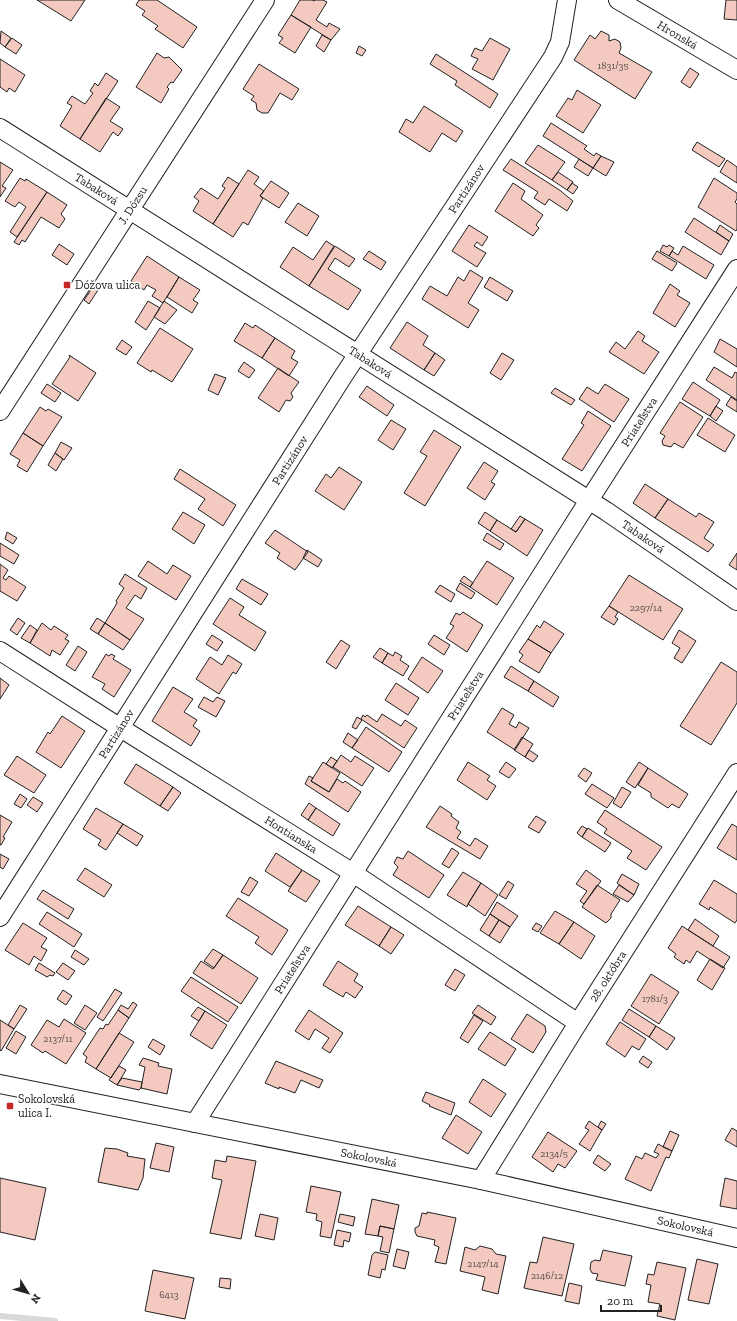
<svg xmlns="http://www.w3.org/2000/svg" width="737" height="1321" font-family="'Zilla Slab',serif">
<rect width="100%" height="100%" fill="#fff"/>
<g fill="none" stroke-linecap="round" stroke-linejoin="round">
<path stroke="#d9d9d9" stroke-width="6" d="M0,1316L55,1321"/>
</g>
<path fill="#f3c9c0" stroke="#222" d="M37,0H85L71,21Z
M139,0H157L197,27L183,48L155,29L158,26L142,15L145,11L136,5Z
M300,0H312L314,1L315,0H323L327,2L316,20L327,27L329,23L340,29L331,40L291,15Z
M726,0H737V20L724,19Z
M291,15L311,27L295,53L279,43L283,38L278,35Z
M1,31L11,38L5,47L0,43Z
M601,31L609,35V41L615,39L620,42L621,48L619,53L652,72L635,99L574,60L590,35L595,39Z
M322,35L331,40L324,52L316,46Z
M12,38L22,45L16,54L5,47Z
M490,38L510,49L493,80L472,69L478,59L471,56L475,48L482,51Z
M359,46L366,50L362,56L356,53Z
M157,53L164,58L169,57L182,70L173,83L171,82L167,87L169,89L161,103L136,87Z
M436,54L498,94L490,108L455,85L457,81L430,64Z
M0,59L25,75L15,92L9,88L7,92L0,87Z
M259,64L299,89L292,100L280,93L268,113H262L257,110L256,103L251,100L254,96L243,89Z
M690,68L699,74L690,88L681,82Z
M106,73L118,81L80,139L60,126L72,106L67,103L72,96L85,104L93,93L90,91L95,83L98,86Z
M577,90L601,105L583,133L556,116L568,98L572,100Z
M106,98L120,107L110,121L123,129L118,136L113,132L100,152L80,139Z
M424,106L463,131L456,142L442,133L430,152L399,132L406,119L413,123Z
M551,123L587,146L584,149L594,156L596,153L601,156L593,168L543,136Z
M697,142L725,159L719,167L692,150Z
M538,145L565,162L552,180L525,163Z
M601,156L614,162L606,176L593,168Z
M511,159L561,191L563,193L573,201L567,211L549,199L545,205L534,198L538,192L503,170Z
M579,159L593,168L588,176L574,167Z
M727,160L737,167V183L720,172Z
M0,162L13,170L2,186L6,188L0,197Z
M248,170L259,177L254,184L264,191L260,196L263,198L248,225L243,222L233,237L213,224Z
M558,172L573,182L567,190L552,180Z
M228,177L239,184L213,224L193,211L199,201L194,197L201,188L218,199L225,188L222,186Z
M20,178L25,181L26,179L47,192L17,237L10,232L26,207L19,202L15,207L5,201Z
M714,178L737,193V199L735,202L737,204V229L736,231L698,207Z
M271,181L289,193L279,208L260,196Z
M513,183L525,191L521,199L543,215L536,225L539,228L533,236L495,211Z
M572,183L578,187L573,194L567,190Z
M47,192L67,205L61,214L65,219L59,228L41,217L25,242L22,240L19,245L14,242Z
M298,203L319,216L307,236L285,222Z
M694,218L729,241L721,255L685,232Z
M469,225L488,237L482,246L477,242L474,246L486,253L477,267L452,251Z
M720,225L733,234L729,241L716,232Z
M326,241L334,246L309,286L280,267L293,247L313,260Z
M59,244L74,254L67,265L52,255Z
M663,245L667,247L669,245L674,248L669,256L660,251Z
M335,246L355,259L349,267L335,258L328,269L361,290L348,310L309,286Z
M683,246L714,265L706,279L669,256L672,251L678,255Z
M369,251L386,262L381,270L363,259Z
M657,251L677,263L672,271L652,259Z
M147,256L179,277L163,303L152,296L156,290L147,285L144,290L131,281Z
M470,270L483,278L468,303L479,310L468,328L422,299L430,286L447,296L458,277L464,281Z
M179,277L200,290L193,300L198,303L192,313L167,297Z
M490,277L513,291L507,301L484,287Z
M670,284L680,291L677,295L690,303L675,327L653,313Z
M93,287L98,290L89,304L84,300Z
M148,301L160,308L146,330L135,322Z
M164,301L177,310L165,324L154,317Z
M407,322L428,336L423,345L435,353L424,370L390,348Z
M245,323L253,328L255,325L275,338L262,358L234,341Z
M160,328L193,349L172,382L152,370L151,372L137,363Z
M638,331L645,336L642,341L659,352L644,374L609,352L616,342L625,349Z
M275,338L295,351L291,358L298,362L289,376L262,358Z
M720,339L737,349V367L714,352Z
M122,340L132,347L126,355L116,349Z
M435,353L445,360L434,376L424,370Z
M502,353L514,360L501,380L490,373Z
M69,355L96,373L78,401L52,384L70,357Z
M244,362L255,370L249,378L238,371Z
M714,367L732,378L735,372L737,373V400L706,380Z
M278,368L299,382L291,393L293,397L290,401L286,400L279,412L258,398Z
M215,374L226,378L218,395L208,390Z
M693,382L720,400L710,416L682,399Z
M47,384L61,393L55,402L41,393Z
M605,384L629,399L614,422L579,399L587,387L598,394Z
M367,386L394,405L387,416L359,397Z
M555,388L575,400L571,405L551,393Z
M731,397L737,401V412L726,405Z
M680,402L703,417L683,448L674,443L671,447L663,445L662,441L665,436L660,433Z
M716,406L723,411L716,421L710,416Z
M40,407L46,411L48,409L62,417L43,446L23,433Z
M588,411L611,426L582,471L562,459L584,425L581,423Z
M708,418L735,435L725,452L697,435Z
M391,420L406,429L393,450L378,440Z
M434,430L461,447L425,506L404,493L427,456L420,452Z
M23,433L43,446L27,472L17,466L20,460L10,454Z
M61,442L72,448L64,460L55,453Z
M55,453L63,459L56,471L48,465Z
M484,462L498,471L491,482L495,484L485,500L467,488Z
M339,467L362,482L344,510L315,491L326,474L331,478Z
M180,469L236,505L223,526L198,509L205,499L174,479Z
M645,484L668,499L655,518L633,503Z
M668,499L696,517L699,513L714,522L704,538L714,545L708,552L655,518Z
M183,512L205,525L194,544L172,529Z
M485,512L497,520L490,531L478,523Z
M520,516L525,519L516,532L511,529Z
M525,519L543,530L527,556L490,531L497,520L516,532Z
M275,530L308,552L295,570L277,558L280,553L265,543Z
M7,532L17,538L13,544L5,539Z
M487,533L504,544L500,550L483,540Z
M0,543L19,555L14,564L0,556Z
M307,550L322,560L318,567L303,558Z
M737,553V570L729,565Z
M148,561L167,574L173,565L191,576L176,600L138,576Z
M487,561L514,578L497,605L470,587Z
M0,564L8,570L3,578L6,580L9,576L26,587L17,601L0,591Z
M125,574L147,588L141,599L135,595L126,608L144,619L130,640L105,623L117,603L116,601L124,588L119,584Z
M629,575L683,609L663,640L609,606Z
M464,576L473,583L470,587L460,581Z
M242,579L268,594L261,605L236,589Z
M460,583L475,593L471,599L456,590Z
M440,585L455,594L451,602L435,592Z
M230,598L244,607L239,615L266,632L255,651L213,624Z
M609,606L618,612L615,617L618,619L614,625L601,617Z
M463,612L483,625L467,652L446,638L454,626L450,624L456,613L460,615Z
M18,618L25,623L17,635L10,630Z
M97,618L105,623L98,634L90,629Z
M544,621L564,634L551,653L528,639L537,625L540,628Z
M42,623L51,630L54,626L68,635L65,639L69,641L60,655L52,650L50,656L30,643Z
M105,623L130,640L123,650L98,634Z
M30,625L37,630L30,643L21,638Z
M679,630L696,641L682,663L674,658L680,648L672,643Z
M212,635L223,642L217,651L206,644Z
M434,635L450,645L444,655L428,644Z
M528,639L551,653L539,673L519,661L523,655L519,652Z
M341,640L350,646L336,669L326,662Z
M78,646L87,652L75,671L66,665Z
M380,648L388,653L382,663L373,657Z
M395,652L402,656L400,660L409,666L403,676L382,663L388,653L393,656Z
M106,654L109,656L111,654L115,656L113,659L131,670L114,697L102,689L105,684L92,677Z
M228,655L242,664L236,674L233,672L219,694L196,679L210,657L222,665Z
M422,657L443,671L428,693L408,679Z
M721,662L737,672V703L711,745L680,726Z
M511,666L534,681L528,691L504,677Z
M0,678L9,685L0,699Z
M534,681L559,697L553,707L528,691Z
M396,683L419,698L408,715L385,700Z
M173,687L193,699L184,712L197,720L193,726L200,731L191,746L152,721Z
M204,697L213,702L217,697L225,701L216,717L198,707Z
M502,708L514,715L509,724L516,728L519,722L529,728L515,750L487,732Z
M382,714L401,726L405,720L417,728L404,748L361,719L363,715L365,717L367,715L377,722Z
M62,716L85,731L61,768L36,752L48,732L50,734Z
M357,717L362,720L356,729L352,727Z
M366,727L402,752L389,772L352,748Z
M348,733L358,740L352,748L343,742Z
M522,737L533,744L525,757L514,750Z
M529,750L538,756L533,762L525,757Z
M341,755L351,762L355,756L374,768L362,786L333,767Z
M17,756L46,775L34,793L4,775Z
M331,757L337,761L332,768L326,764Z
M323,762L340,773L329,792L311,781Z
M468,762L490,776L487,780L496,786L487,800L457,780Z
M506,762L516,769L509,778L499,772Z
M639,762L648,768L635,788L626,782Z
M136,764L173,787L160,806L124,783Z
M584,768L592,773L586,782L578,776Z
M648,768L688,794L679,808L672,804L668,808L651,797V793L638,785Z
M309,776L313,778L311,781L329,792L337,779L343,783L345,781L361,792L348,812L305,784Z
M592,784L614,798L607,808L585,794Z
M173,787L181,793L168,811L160,806Z
M622,787L631,792L621,808L613,803Z
M20,794L27,799L21,808L14,804Z
M33,797L43,803L37,812L27,805Z
M309,803L316,808L308,820L301,815Z
M440,806L452,814L451,816L459,822L456,828L461,832L457,838L470,846L475,838L488,846L480,859L426,827Z
M96,808L123,824L106,850L98,845L101,840L83,829Z
M316,808L340,824L333,836L308,820Z
M605,810L662,847L646,870L627,858L632,851L604,833L607,829L597,822Z
M0,815L12,822L3,837L5,838L1,845H0Z
M536,816L546,822L539,833L528,827Z
M123,824L143,836L137,846L117,833Z
M732,824L737,827V860L717,848Z
M582,826L587,829L582,837L577,833Z
M588,828L611,843L605,852L582,837Z
M452,848L459,853L449,868L442,864Z
M408,851L444,875L429,898L393,875L398,867L394,863L397,857L403,859Z
M276,853L302,870L290,887L265,871Z
M0,854L9,859L3,869L0,867Z
M85,868L112,885L104,897L77,880Z
M302,870L320,881L306,902L288,891Z
M586,870L601,881L584,904L580,901L587,891L576,884Z
M463,872L481,883L468,904L467,907L447,895Z
M622,874L639,884L634,895L617,883Z
M250,877L258,882L249,896L241,892Z
M714,880L737,894V920L735,923L710,907L709,910L699,904Z
M508,881L514,885L506,899L499,895Z
M481,883L498,895L485,916L468,904Z
M597,885L620,900L611,914V918L606,923L582,907Z
M619,885L634,895L628,902L613,894Z
M43,890L74,909L68,919L37,899Z
M238,898L288,930L272,955L255,943L259,937L226,916Z
M497,902L518,916L510,927L490,914Z
M358,906L391,927L379,946L345,925Z
M555,911L574,922L559,944L540,933Z
M47,912L82,934L74,947L39,924Z
M490,914L499,920L489,936L480,930Z
M695,919L719,936L713,946L688,930Z
M499,920L510,927L500,943L489,936Z
M574,922L595,936L581,959L559,944Z
M23,923L47,938L41,947L47,950L41,961L34,956L29,965L5,950Z
M536,923L542,926L538,932L532,929Z
M682,926L730,957L723,968L697,951L690,963L686,960L684,964L674,957L676,954L668,948Z
M391,927L404,935L391,954L379,946Z
M213,949L223,955L214,968L204,961Z
M75,950L89,959L84,965L71,957Z
M223,955L258,978L241,1004L193,973L201,961L213,969Z
M710,959L725,968L712,990L697,980Z
M338,961L358,974L354,981L363,987L355,998L346,992L343,997L323,985Z
M39,963L55,973L53,976L50,975L47,977L35,970Z
M63,963L75,971L68,980L56,972Z
M455,969L465,975L455,991L445,985Z
M651,974L679,992L659,1024L631,1006Z
M191,977L238,1007L228,1022L181,991Z
M115,989L122,993L103,1021L97,1017Z
M63,990L72,996L66,1005L57,999Z
M133,1002L137,1005L129,1018L118,1010L121,1005L128,1009Z
M20,1005L27,1009L14,1029L8,1025Z
M85,1005L97,1013L85,1030L74,1023Z
M478,1005L496,1017L491,1025L472,1013Z
M198,1007L205,1011L199,1021L191,1016Z
M629,1009L656,1026L649,1037L622,1020Z
M118,1010L129,1018L96,1069L85,1062L87,1057L83,1054L100,1028L103,1029L106,1024L108,1025Z
M309,1010L343,1033L330,1053L322,1048L329,1038L315,1029L309,1040L295,1031Z
M205,1011L227,1025L212,1049L190,1035Z
M527,1014L545,1026L546,1032L533,1053L511,1039Z
M474,1015L483,1021L468,1043L460,1038Z
M64,1019L86,1033L66,1064L45,1051L43,1053L31,1045L47,1020L59,1027Z
M0,1020L14,1029L1,1051L0,1050Z
M620,1022L646,1039L639,1050L632,1046L625,1057L606,1044Z
M656,1026L675,1038L667,1050L649,1037Z
M16,1031L26,1037L16,1054L6,1048Z
M490,1032L516,1049L505,1066L478,1049Z
M119,1033L134,1042L111,1078L96,1069Z
M153,1039L165,1046L160,1055L148,1047Z
M643,1056L652,1062L648,1068L639,1062Z
M143,1058L159,1063L158,1066L172,1069L167,1094L141,1088L145,1067L139,1065Z
M276,1061L323,1080L319,1088L301,1080L295,1093L279,1087V1089L265,1083Z
M119,1066L126,1070L117,1085L109,1080Z
M122,1078L142,1082L141,1088L139,1090L117,1085Z
M483,1079L506,1094L491,1117L469,1102Z
M426,1092L455,1103L451,1115L429,1106L430,1105L422,1101Z
M456,1115L482,1132L468,1154L442,1138Z
M589,1121L602,1130L590,1151L579,1144L589,1130L585,1128Z
M601,1121L606,1124L602,1130L598,1127Z
M732,1128L737,1131V1147L725,1140Z
M670,1131L679,1135L672,1151L663,1147Z
M548,1132L577,1151L565,1168L558,1164L553,1172L532,1157Z
M156,1143L174,1147L169,1172L150,1168Z
M658,1144L672,1151L669,1158L666,1157L651,1191L625,1179L636,1156L642,1159L645,1153L656,1158L659,1154L654,1152Z
M105,1148L117,1149L128,1153L127,1156L145,1159L143,1178L138,1190L98,1182Z
M598,1155L611,1164L605,1171L593,1163Z
M227,1156L256,1161L241,1239L210,1233L222,1180L212,1178L215,1160L226,1162Z
M0,1178L46,1188L35,1240L0,1232Z
M725,1178L737,1181V1209L720,1206Z
M311,1186L341,1192L331,1238L320,1236L322,1222L316,1220L317,1214L306,1212Z
M372,1199L399,1205L394,1229L380,1226L378,1236L365,1234Z
M427,1212L456,1218L446,1264L435,1262L439,1247L434,1245L435,1240L417,1236L415,1232V1228L419,1226L422,1213L427,1214Z
M260,1214L278,1218L274,1240L255,1236Z
M340,1214L355,1217L353,1226L338,1222Z
M380,1226L394,1229L389,1253L380,1251L383,1237L378,1236Z
M337,1230L351,1233L349,1242L344,1240L343,1247L334,1245Z
M543,1237L574,1244L562,1296L524,1288L530,1262L537,1263Z
M480,1246L492,1249L496,1254L506,1256L498,1294L482,1290L485,1277L460,1271L465,1247L475,1250Z
M397,1249L409,1252L405,1269L393,1266Z
M603,1250L632,1256L625,1286L596,1280L598,1274L592,1273L590,1269L591,1262L595,1260L600,1261Z
M375,1252L388,1255L385,1270L382,1269L380,1278L368,1275L372,1255Z
M697,1259L718,1264L709,1304L688,1300Z
M657,1262L686,1268L675,1320L657,1316L660,1304L648,1302L651,1285L646,1284L648,1274L654,1275Z
M153,1270L194,1278L185,1319L145,1311Z
M220,1278L231,1279L230,1289L219,1287Z
M569,1283L582,1286L579,1304L565,1301Z"/>
<g fill="none" stroke-linecap="round" stroke-linejoin="round">
<g stroke="#222" stroke-width="20">
<g id="street">
<path id="s1" d="M618,0L737,70"/>
<path id="s2" d="M0,128L606,511L737,601"/>
<path id="s3" d="M0,411L265,0"/>
<path id="s4" d="M0,651L119,727L353,873L578,1023"/>
<path id="s5" d="M0,917L342,378L553,57L560,42L567,0"/>
<path id="s6" d="M0,1084L481,1180L737,1238"/>
<path id="s7" d="M195,1123L577,519L737,269"/>
<path id="s8" d="M481,1180L578,1023L737,773"/>
</g>
</g>
<use href="#street" stroke="#fff" stroke-width="18"/>
</g>
<g fill="#c62828" stroke="#fff" stroke-width="1.5">
<rect x="63" y="281" width="8" height="8" rx="2"/>
<rect x="6" y="1102" width="8" height="8" rx="2"/>
</g>
<g text-anchor="middle" dominant-baseline="central" stroke-width="3" stroke-linejoin="round" paint-order="stroke">
<g font-size="10" fill="#564c4a">
<text x="613" y="66">1831/35</text>
<text x="646" y="608">2297/14</text>
<text x="655" y="999">1781/3</text>
<text x="58" y="1039">2137/11</text>
<text x="554" y="1154">2134/5</text>
<text x="483" y="1264">2147/14</text>
<text x="547" y="1276">2146/12</text>
<text x="169" y="1295">6413</text>
</g>
<g font-size="12" fill="#222" stroke="#fff">
<text stroke="none"><textPath href="#s1" startOffset="69">Hronská</textPath></text>
<text stroke="none"><textPath href="#s2" startOffset="114">Tabaková</textPath></text>
<text stroke="none"><textPath href="#s5" startOffset="865">Partizánov</textPath></text>
<text stroke="none"><textPath href="#s3" startOffset="245">J. Dózsu</textPath></text>
<text stroke="none"><textPath href="#s2" startOffset="438">Tabaková</textPath></text>
<text stroke="none"><textPath href="#s7" startOffset="830">Priateľstva</textPath></text>
<text stroke="none"><textPath href="#s5" startOffset="541">Partizánov</textPath></text>
<text stroke="none"><textPath href="#s2" startOffset="762">Tabaková</textPath></text>
<text stroke="none"><textPath href="#s7" startOffset="506">Priateľstva</textPath></text>
<text stroke="none"><textPath href="#s5" startOffset="217">Partizánov</textPath></text>
<text stroke="none"><textPath href="#s4" startOffset="344">Hontianska</textPath></text>
<text stroke="none"><textPath href="#s7" startOffset="182">Priateľstva</textPath></text>
<text stroke="none"><textPath href="#s8" startOffset="240">28. októbra</textPath></text>
<text stroke="none"><textPath href="#s6" startOffset="376">Sokolovská</textPath></text>
<text stroke="none"><textPath href="#s6" startOffset="700">Sokolovská</textPath></text>
</g>
<g font-size="12" fill="#222" stroke="#fff" text-anchor="start">
<text x="75" y="285">Dóžova ulica</text>
<text x="18" y="1099">Sokolovská<tspan x="18" dy="14">ulica I.</tspan></text>
</g>
</g>
<g transform="translate(28 1293) rotate(127)" stroke="#ffffff" stroke-width="3" paint-order="stroke">
<path d="M0-3L7 15L0 10L-7 15Z" fill="#222222"/>
<text y="-6" font-size="11" font-weight="bold" text-anchor="middle" fill="#222222">N</text>
</g>
<path d="M601 1305v6h60v-6" fill="none" stroke="#222222" stroke-width="2"/>
<text x="607" y="1305" font-size="12" fill="#222222" stroke="#ffffff" stroke-width="3" paint-order="stroke">20 m</text>
</svg>
